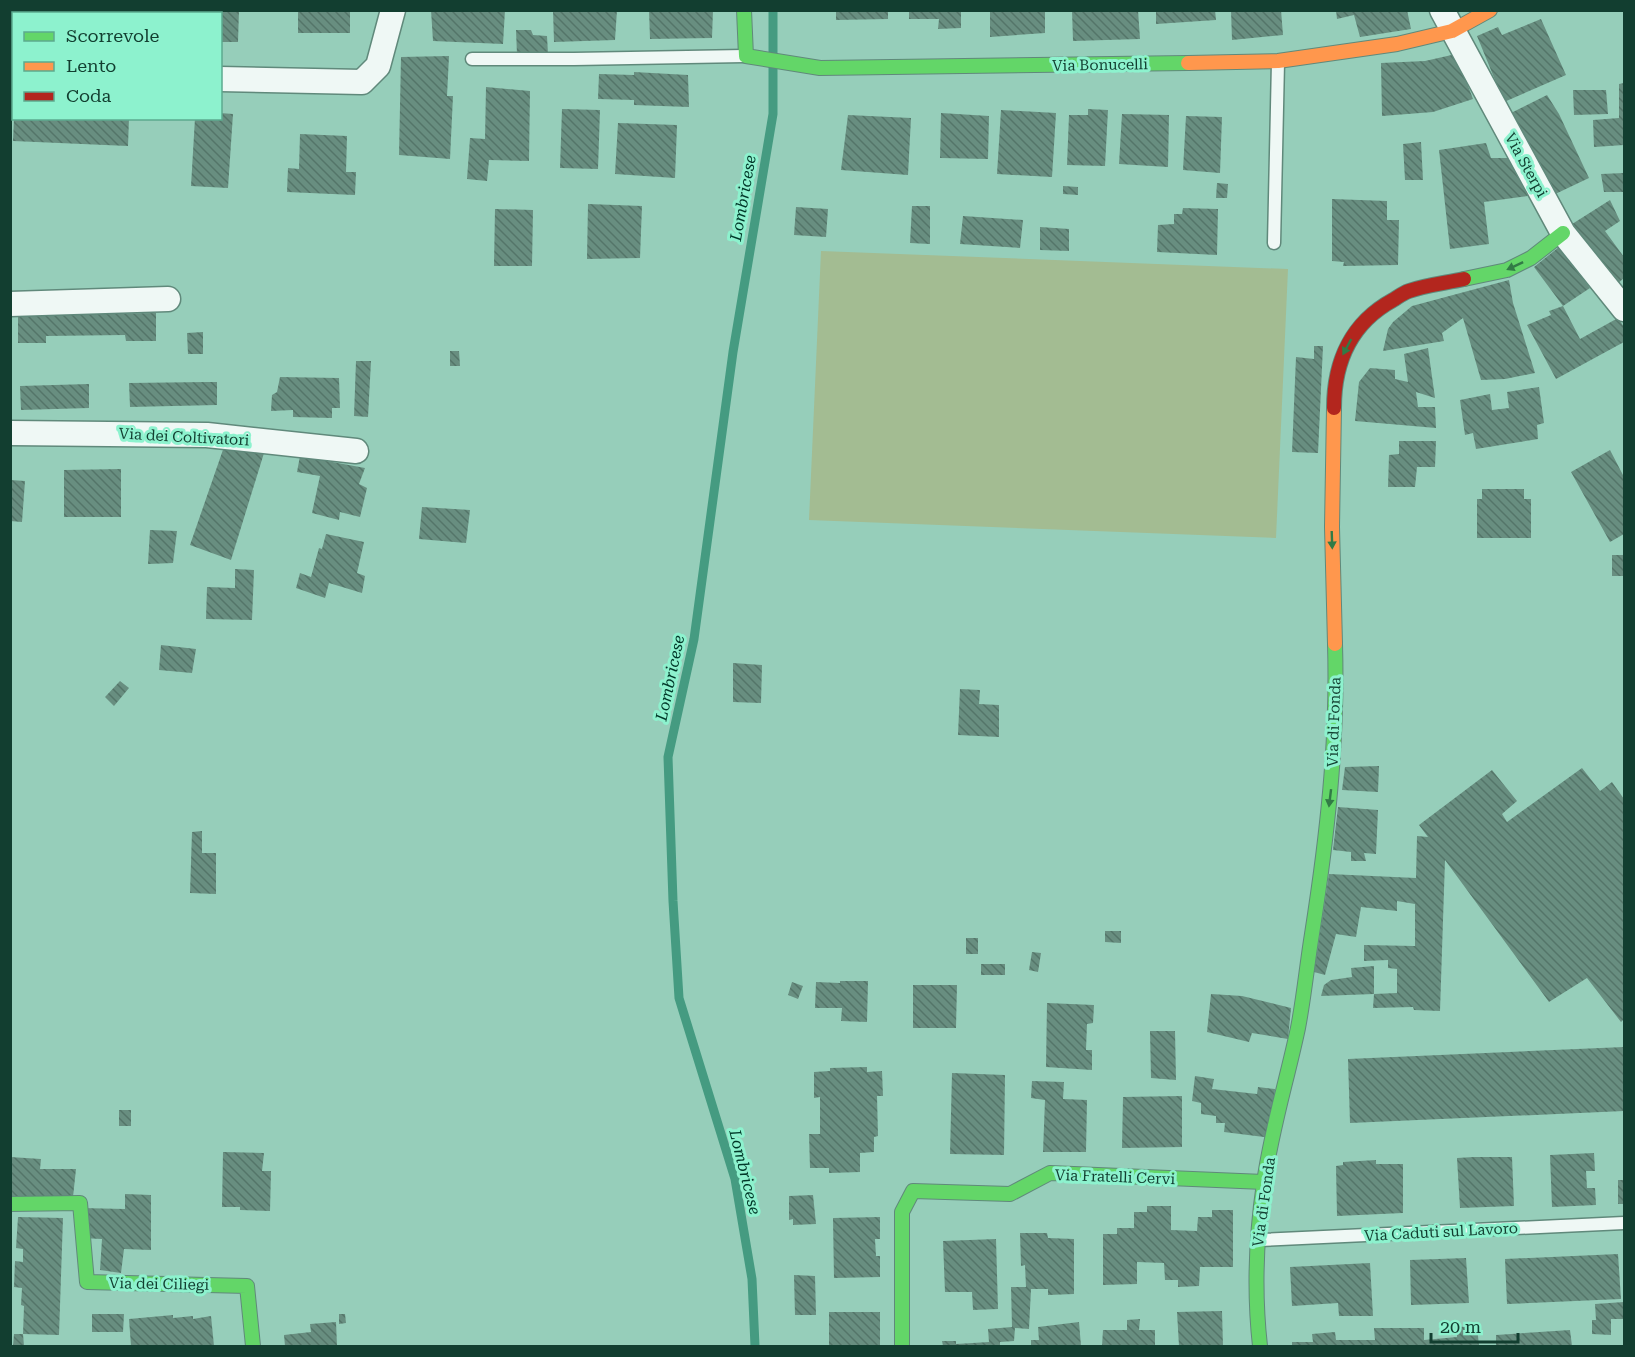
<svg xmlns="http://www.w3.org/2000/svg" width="1635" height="1357" font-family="'Roboto Serif',serif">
<defs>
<pattern id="building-back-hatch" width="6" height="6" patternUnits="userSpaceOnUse" patternTransform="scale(1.5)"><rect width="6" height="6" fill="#688e80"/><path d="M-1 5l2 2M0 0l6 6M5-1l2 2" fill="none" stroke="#547569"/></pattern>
</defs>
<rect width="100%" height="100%" fill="#96ceba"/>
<path fill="#a3bc92" d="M821,251L1288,269L1276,538L809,520Z"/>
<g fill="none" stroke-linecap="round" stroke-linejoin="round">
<path stroke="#459b81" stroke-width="9" d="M755,1346L752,1279L735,1179L679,998L673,901L668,757L694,639L733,352L773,114V10"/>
</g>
<path fill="url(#building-back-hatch)" d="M185,10H239L238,42H220V14H185Z
M298,10H350V33H298Z
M431,10H505L503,44L433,41Z
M553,10H617L615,40L554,42Z
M649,10H713L712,38L650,39Z
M836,10H888V19L836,20Z
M909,10H961V28L938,29L939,19H909Z
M990,10H1045V33L990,37Z
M1072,10H1138L1140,39L1073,41Z
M1156,10H1215L1216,20L1156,24Z
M1231,10H1281L1283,35L1232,40Z
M1336,10H1407L1411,29L1360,37L1354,15L1337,19Z
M1541,19L1566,75L1504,102L1477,36L1498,27L1502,35Z
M516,30H531L533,35L547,36L548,54L517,55Z
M1456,54L1473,99L1433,112L1382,116L1381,63L1425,61Z
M449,56L447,96H453L450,159L399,155L401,57Z
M634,72L688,75L689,107L634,105V100L598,99L599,74L634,75Z
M1624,83V145L1594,147L1593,120L1619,118V84Z
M486,87L530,91L529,161L489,160L487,181L467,179L470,138L485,139Z
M1573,90H1606L1608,114L1574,115Z
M1547,95L1559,114L1589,178L1549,197L1507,115Z
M562,109L600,110L598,169L560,168Z
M1088,109L1108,110L1105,166L1067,165L1069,115H1088Z
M1001,110L1056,113L1052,177L997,174Z
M220,113L233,114L228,188L191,186L195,118H220Z
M941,113L989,116L988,159L940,158Z
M1122,114L1169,115L1168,167L1119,164Z
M848,115L911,118L908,175L841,170Z
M1186,116L1222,117L1220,173L1183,170Z
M14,118H129L128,146L13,141Z
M618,123L677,125L675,178L615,174Z
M300,134L347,136L346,172H356L355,195L287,192L288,168L299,169Z
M1421,142L1423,180H1405L1403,144Z
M1486,143L1491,158H1508L1528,196L1484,202L1489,244L1450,249L1439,150Z
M1624,173V192H1604L1601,174Z
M1217,183L1228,184L1227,198H1216Z
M1063,186L1078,187V195L1063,194Z
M1332,199L1387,201V220H1399L1398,265L1343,266L1344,262L1332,261Z
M1610,200L1620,221L1605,231L1624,257V278L1617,284L1569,226Z
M588,204L642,206L640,258L587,259Z
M912,206H930V244L910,243Z
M796,207L828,209L826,237L794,235Z
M1183,208L1218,209L1217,255L1157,252L1158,225L1174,224V214H1182Z
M495,209L533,210L532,266H494Z
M963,216L1023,220L1020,248L960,244Z
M1040,227L1069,229V251L1040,250Z
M1559,247L1590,288L1563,306L1534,267Z
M1509,280L1513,303L1535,373L1505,379L1481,380L1463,318L1442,333L1444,341L1383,351L1388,329L1393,322L1412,306Z
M1563,306L1580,339L1618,318L1624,327V342L1556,379L1527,325L1551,315L1549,311Z
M156,313V341H126L125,335L46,336V343H18V315Z
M203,332V354H188L187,333Z
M1314,346H1323L1318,453L1292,452L1296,357L1314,359Z
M1428,348L1435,398L1416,392L1418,407H1435L1436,428L1355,421L1359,382L1370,368L1395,370V379L1408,382L1404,354Z
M450,351H459L460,366H450Z
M356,361H371L368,417L354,416Z
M280,377L339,378L340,408H332V418L293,417V410L271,411L272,395L277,392Z
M207,382H217V405L130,407L129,383Z
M89,384V408L21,410L20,386Z
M1539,387L1544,423L1537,425L1538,439L1476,449L1473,433L1465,435L1460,400L1490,394L1492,410L1509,408L1507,392Z
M226,441L264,453L231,560L190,545Z
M1399,441H1436L1435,467H1417L1415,487H1388L1389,455L1399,454Z
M1610,450L1624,477V534L1610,542L1571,472Z
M300,456L365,468L359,484L367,488L360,517L340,512L339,520L312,513L320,476L297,472Z
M121,469V517H64V470Z
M10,480L25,481L22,522L10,521Z
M1482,489H1524V499H1531V538H1477V499H1482Z
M422,507L470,510L466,543L419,539Z
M150,530L177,531L173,563L148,564Z
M326,534L364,542L357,573L365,576L362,593L329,583L325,598L296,588L300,573L311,577L319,548L322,549Z
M1612,555H1624V576H1612Z
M235,569L254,570L252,620L206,619L207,587L235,588Z
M161,645L196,649L192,673L159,670Z
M733,663L762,665L761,703L733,702Z
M120,681L129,688L114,706L105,697Z
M960,689L980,690L979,704L999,705V737L958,735Z
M1379,766L1378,792L1342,790L1345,767Z
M1582,768L1600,791L1612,782L1624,799V1019L1621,1022L1587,978L1549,1002L1445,860L1440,1011L1414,1010L1413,1007L1373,1008L1374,994L1397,993V969L1388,968V960L1364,961V945L1415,946V904L1397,901V911L1361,907L1356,937L1336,934L1325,975L1314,972L1329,874L1416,878L1417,836L1428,837L1419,825L1492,770L1517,801L1502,814L1507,822Z
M1338,807L1378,810L1376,854L1364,853L1366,861H1351V852L1333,850Z
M202,831V853H216V894L190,893L192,832Z
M1105,931H1121V943L1105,942Z
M966,938H978V954H966Z
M1032,952L1041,953L1038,972L1029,970Z
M981,964H1005V975H981Z
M1374,966V994L1321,996L1324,985L1331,980L1352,977L1351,968Z
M840,981H868L867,1022L841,1021L842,1008H815L816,982L840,983Z
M792,982L803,986L798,999L788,995Z
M913,985H957L956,1028H913Z
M1211,994L1242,996L1291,1008L1288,1039L1252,1033L1249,1042L1207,1032Z
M1047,1003L1094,1005L1093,1023L1087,1024L1086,1050H1092V1070L1046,1067Z
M1150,1031H1175L1176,1080L1151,1078Z
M1624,1047V1111L1350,1123L1348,1059Z
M867,1067V1072L882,1071L883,1096H877L878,1136L874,1137V1152L860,1153V1172L829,1173V1168H810L809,1134H820V1097L814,1098V1072L830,1071V1068Z
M952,1073L1005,1075L1004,1155L950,1154Z
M1195,1076L1214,1079L1212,1089L1257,1094L1258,1087L1275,1089L1272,1138L1224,1132L1225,1123H1216V1116L1201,1114V1103L1192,1101Z
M1032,1081L1064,1082L1063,1099L1087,1100L1086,1152H1043L1045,1100L1031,1098Z
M1182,1096V1147L1122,1148L1123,1097Z
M119,1110H131V1126H119Z
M223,1152L264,1153L262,1171H271L270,1211L240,1210V1207H222Z
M1594,1153L1595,1171H1586L1587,1188H1595L1596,1205L1552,1207L1550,1155Z
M10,1157L41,1159L40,1169H76L73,1197L10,1198Z
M1474,1157H1512L1514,1206L1460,1208L1457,1158Z
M1376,1160V1164H1403V1213L1337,1216L1336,1166L1343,1165V1162Z
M1618,1180H1624V1204H1618Z
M125,1194L151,1195V1250L124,1249L121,1273L100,1270L102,1239L80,1238L81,1208L125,1209Z
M813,1195L816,1224L793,1225V1219L789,1220V1196Z
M1147,1206H1171V1230L1197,1231L1198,1217H1212V1210H1233V1267H1200L1199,1286L1178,1287V1280H1165L1164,1263L1137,1262V1284L1103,1285V1234H1117V1228H1134V1212H1147Z
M18,1217L63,1218L59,1335L23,1334L24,1306L21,1305L22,1288L14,1287L15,1261L23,1262V1249L16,1248Z
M880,1217V1239H875L876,1256H880V1277L834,1278L833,1218Z
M1020,1233H1047L1048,1238L1074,1239V1294L1048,1295V1289H1031L1029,1329L1015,1328L1014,1341L1000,1342V1346H943L942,1341H956V1344L989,1342L988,1329L1012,1327L1011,1287H1026L1025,1265L1021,1266Z
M996,1239L998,1309L973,1310L972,1292H945L943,1241Z
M1618,1254L1621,1299L1507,1304L1505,1259Z
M1466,1258L1469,1303L1411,1305L1410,1260Z
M1370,1263L1373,1316H1339L1338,1303L1292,1306L1290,1267Z
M794,1275L815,1276L816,1315H795Z
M1624,1302V1319H1611V1335L1592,1334V1320H1596L1595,1304Z
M1222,1311L1223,1346H1179L1177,1312Z
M829,1312H880V1346H829Z
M92,1314H124L123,1332H92Z
M339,1314H345L346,1323L339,1324Z
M173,1315V1318L193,1316V1319L211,1316L214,1346H131L129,1319Z
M1140,1319L1139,1330H1155V1346H1102L1103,1330H1127V1320Z
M336,1322L337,1346H285L284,1335L311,1332L310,1324Z
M1079,1322L1081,1346H1031V1340H1039L1038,1327Z
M1477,1326L1479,1346H1292V1342H1313L1312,1334L1335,1332L1336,1340H1375L1374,1328H1424V1340L1457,1337V1327Z
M1570,1330L1572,1346H1496V1335Z
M14,1334H23L24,1346H13Z"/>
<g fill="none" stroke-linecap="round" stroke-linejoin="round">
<g stroke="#60897b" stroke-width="15">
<path id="lane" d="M472,59H574L744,56
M1274,243L1278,62
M1259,1240L1624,1223"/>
</g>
<g stroke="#60897b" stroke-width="27">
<path id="street" d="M1442,10L1563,233L1624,309
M220,79L362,82L378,66L393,10
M10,304L168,299
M10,433L207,435L356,451"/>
</g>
<g stroke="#60897b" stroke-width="16">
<path id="fast" d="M744,10L746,56L820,68L1188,63
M1464,279L1507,270L1531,258L1563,233
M10,1204L80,1203L87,1282L247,1286L253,1346
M902,1346V1212L913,1191L1010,1194L1050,1173L1264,1182
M1260,1346C1254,1292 1256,1237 1264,1183C1271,1131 1287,1080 1298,1028C1304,997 1307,965 1312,934C1327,838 1338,742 1335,644"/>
</g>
<g stroke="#60897b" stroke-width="16">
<path id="slow" d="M1188,63L1278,61L1397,44L1452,31L1490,10
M1334,408L1332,527L1335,644"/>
</g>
<g stroke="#60897b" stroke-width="16">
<path id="jam" d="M1334,408C1334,362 1351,323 1393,300C1398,297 1403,293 1409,291C1426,285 1446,283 1464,279"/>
</g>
<use href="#lane" stroke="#eff8f5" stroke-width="12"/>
<use href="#street" stroke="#eff8f5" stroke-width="24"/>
<use href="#fast" stroke="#63d668" stroke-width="14"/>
<use href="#slow" stroke="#ff974d" stroke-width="14"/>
<use href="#jam" stroke="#b3261e" stroke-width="14"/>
</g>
<defs><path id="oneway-solid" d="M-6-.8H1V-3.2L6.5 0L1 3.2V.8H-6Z" transform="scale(1.5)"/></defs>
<g fill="#327b46">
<use href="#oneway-solid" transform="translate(1515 266) rotate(155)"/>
<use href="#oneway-solid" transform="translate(1347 347) rotate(118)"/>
<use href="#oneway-solid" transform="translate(1332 540) rotate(88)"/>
<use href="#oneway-solid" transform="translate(1330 798) rotate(97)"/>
</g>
<g text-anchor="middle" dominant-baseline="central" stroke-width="6" stroke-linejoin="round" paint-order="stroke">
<g font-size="15" fill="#123e30" stroke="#8df2ce">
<text transform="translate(1100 65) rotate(-1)">Via Bonucelli</text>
<text transform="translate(1526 165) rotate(61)">Via Sterpi</text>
<text transform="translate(184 437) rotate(3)">Via dei Coltivatori</text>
<text transform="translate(1334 722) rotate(-88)">Via di Fonda</text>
<text transform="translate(1115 1177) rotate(2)">Via Fratelli Cervi</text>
<text transform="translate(1264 1202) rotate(-82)">Via di Fonda</text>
<text transform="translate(1441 1232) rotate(-3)">Via Caduti sul Lavoro</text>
<text transform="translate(159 1284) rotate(1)">Via dei Ciliegi</text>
</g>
<g font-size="16" font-style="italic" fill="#003728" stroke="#8df2ce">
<text transform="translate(743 198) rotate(-80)">Lombricese</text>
<text transform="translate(670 678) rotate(-78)">Lombricese</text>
<text transform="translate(745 1172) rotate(76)">Lombricese</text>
</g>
</g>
<rect width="1635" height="1357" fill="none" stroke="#123e30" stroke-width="24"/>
<rect x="12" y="12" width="210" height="108" fill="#8df2ce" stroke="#5caa8f" stroke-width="1.5"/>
<rect x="24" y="32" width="30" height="9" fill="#63d668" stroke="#5caa8f" stroke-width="1.5"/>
<text x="66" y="42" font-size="18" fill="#123e30">Scorrevole</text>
<rect x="24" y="62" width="30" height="9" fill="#ff974d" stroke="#5caa8f" stroke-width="1.5"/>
<text x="66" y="72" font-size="18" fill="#123e30">Lento</text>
<rect x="24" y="92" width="30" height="9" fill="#b3261e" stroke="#5caa8f" stroke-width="1.5"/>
<text x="66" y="102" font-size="18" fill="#123e30">Coda</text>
<path d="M1431 1333v9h87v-9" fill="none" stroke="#123e30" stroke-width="3"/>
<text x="1440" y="1333" font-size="18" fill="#123e30" stroke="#8df2ce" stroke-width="4.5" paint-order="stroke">20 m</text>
</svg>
